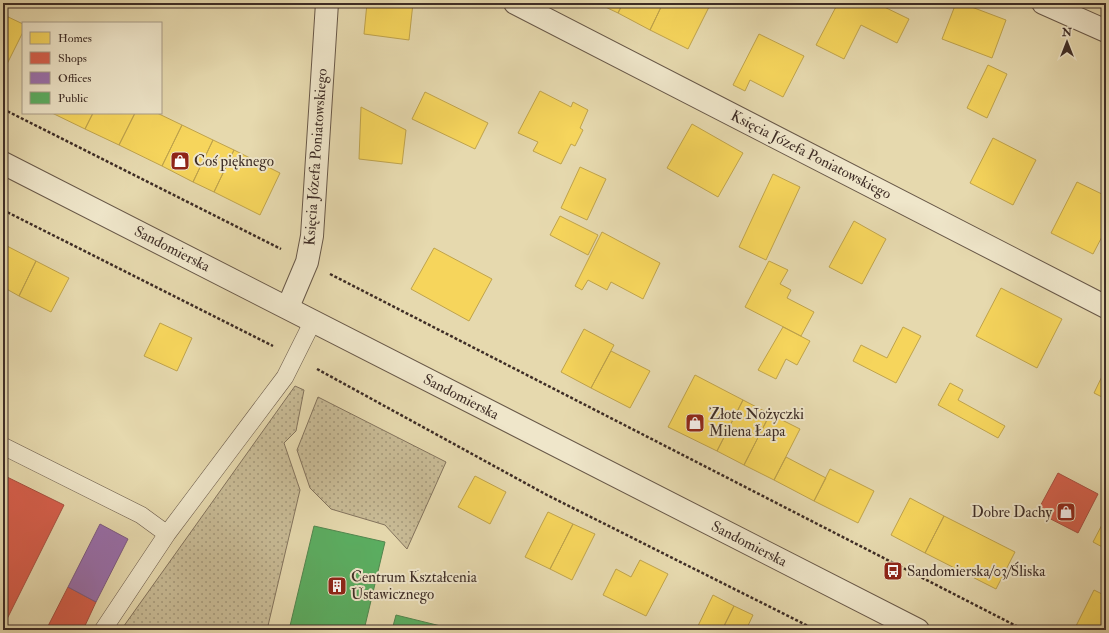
<svg xmlns="http://www.w3.org/2000/svg" width="1109" height="633" font-family="'IM FELL Double Pica',serif">
<defs>
<pattern id="grass-dots" width="8" height="8" patternUnits="userSpaceOnUse"><rect width="8" height="8" fill="#c9bc97"/><path d="M2 2h.1M6 6h.1" fill="none" stroke="#a5997b" stroke-width="1.8" stroke-linecap="round"/></pattern>
</defs>
<rect width="100%" height="100%" fill="#e6d9ae"/>
<filter id="stains"><feTurbulence type="fractalNoise" baseFrequency=".005" numOctaves="4"/><feColorMatrix values="0 0 0 0 .2 0 0 0 0 .09 0 0 0 0 .02 0 0 0 .5 -.17"/></filter>
<radialGradient id="worn" r=".72"><stop offset=".6" stop-color="#630" stop-opacity="0"/><stop offset="1" stop-color="#630" stop-opacity=".3"/></radialGradient>
<path fill="url(#grass-dots)" stroke="#84745e" d="M295,386L304,390L296,431L284,443L300,490L267,630H121Z
M318,397L446,462L407,549L385,525L331,509L310,488L297,450Z"/>
<path fill="#f6d55c" stroke="#bfa34c" d="M367,3H413L409,40L364,34Z
M597,3H623L618,13Z
M623,3H663L650,30L618,13Z
M663,3H711L688,49L650,30Z
M838,3H876L909,19L897,43L861,25L844,59L816,45Z
M956,3H961L1006,20L992,58L942,39Z
M4,15L23,24V32L3,72Z
M759,34L804,56L783,97L750,80L745,91L733,85Z
M988,65L1007,74L987,118L967,108Z
M540,91L571,107L573,102L588,110L580,128L583,130L575,146L571,144L561,164L533,151L538,142L518,133Z
M425,92L488,123L475,149L412,119Z
M361,107L406,130L402,164L359,159Z
M52,113H93L85,129Z
M93,113H135L119,145L85,129Z
M135,113H157L182,125L162,166L119,145Z
M692,124L743,153L718,197L667,168Z
M182,125L213,140L193,182L162,166Z
M993,138L1036,160L1013,205L970,183Z
M213,140L234,150L214,192L193,182Z
M234,150L280,173L260,215L214,192Z
M580,167L606,179L587,220L561,208Z
M773,174L800,187L766,260L739,247Z
M1077,182L1106,196V229L1093,254L1051,233Z
M560,216L598,235L588,255L550,235Z
M854,221L886,239L862,284L829,267Z
M602,232L660,263L643,299L611,282L607,290L588,280L582,290L575,286Z
M5,245L36,261L19,296L3,287V249Z
M434,248L492,279L469,321L411,289Z
M36,261L69,278L51,312L19,296Z
M769,261L788,270L780,284L791,290L787,298L814,312L801,336L745,307Z
M1001,288L1062,319L1037,368L976,336Z
M160,323L192,338L177,371L144,356Z
M783,327L810,341L797,365L786,359L776,379L758,370Z
M903,327L921,336L896,383L853,361L861,345L887,358Z
M584,329L614,345L591,388L561,372Z
M611,351L650,371L630,408L591,388Z
M1106,368V399L1094,393Z
M695,375L743,400L717,451L668,427Z
M950,383L963,390L958,400L1005,426L998,438L938,405Z
M743,400L770,414L744,465L717,451Z
M770,414L800,429L774,480L744,465Z
M786,457L826,478L814,501L774,480Z
M830,469L874,491L858,523L814,501Z
M475,476L506,492L490,524L458,507Z
M910,498L944,516L925,553L891,535Z
M548,512L573,524L550,569L525,557Z
M944,516L1015,552L996,589L925,553Z
M1106,517V549L1093,542Z
M573,524L595,534L572,580L550,569Z
M640,560L668,574L646,616L603,595L616,569L631,577Z
M1094,590L1106,596V630H1074Z
M713,595L734,606L722,630H696Z
M734,606L753,615L746,630H722Z"/>
<path fill="#d6604d" stroke="#a85141" d="M1058,473L1098,494L1078,533L1037,512Z
M3,475L64,505L3,627Z
M68,587L96,602L83,630H46Z"/>
<path fill="#9970ab" stroke="#7e5c83" d="M100,524L128,539L96,602L68,587Z"/>
<path fill="#5aae61" stroke="#52874f" d="M314,526L385,542L364,630H289Z
M396,615L457,630H392Z"/>
<g fill="none" stroke-linecap="round" stroke-linejoin="round">
<g stroke="#685848" stroke-width="18">
<path id="service" d="M3,446L141,515L167,534
M103,630L167,534L285,377L313,321"/>
</g>
<g stroke="#685848" stroke-width="24">
<path id="minor" d="M515,3L1106,307
M1043,3L1106,31
M288,307L307,262L312,236L327,3"/>
</g>
<g stroke="#685848" stroke-width="24">
<path id="tertiary" d="M3,163L918,630"/>
</g>
<path stroke="#3e2d26" stroke-width="2.5" stroke-dasharray="3 2" stroke-linecap="butt" d="M3,109L281,249
M3,210L273,346
M330,274L1024,630
M317,369L547,495L816,630"/>
<use href="#service" stroke="#efe6ca" stroke-width="17"/>
<use href="#minor" stroke="#efe6ca" stroke-width="22"/>
<use href="#tertiary" stroke="#efe6ca" stroke-width="22"/>
</g>
<defs>
<g id="shop-square" transform="scale(1)"><rect x="-9" y="-9" width="18" height="18" rx="4" fill="#8f2418" stroke="#efe6ca"/><path d="M-5-2.5h2.3a2.7 3.5 0 0 1 5.4 0H5L5.5 6h-11ZM-1.5-2.5h3a1.5 2.3 0 0 0-3 0Z" fill="#fff"/></g>
<g id="bus-square" transform="scale(1)"><rect x="-9" y="-9" width="18" height="18" rx="4" fill="#8f2418" stroke="#efe6ca"/><path d="M-5-6H5V4H4V6H2V4H-2V6H-4V4H-5ZM-3.5-4V0h7V-4ZM-3.5 1.2v1.5H-2V1.2ZM2 1.2v1.5H3.5V1.2Z" fill="#fff"/></g>
<g id="building-square" transform="scale(1)"><rect x="-9" y="-9" width="18" height="18" rx="4" fill="#8f2418" stroke="#efe6ca"/><path d="M-4-6H4V6H1V3H-1V6H-4ZM-2.5-4.3h1.7v1.8h-1.7ZM.8-4.3h1.7v1.8H.8ZM-2.5-1h1.7V.8h-1.7ZM.8-1h1.7V.8H.8Z" fill="#fff"/></g>
</defs>
<g fill-rule="evenodd">
<use href="#shop-square" x="180" y="161"/>
<use href="#shop-square" x="695" y="423"/>
<use href="#shop-square" x="1066" y="512"/>
<use href="#bus-square" x="893" y="571"/>
<use href="#building-square" x="337" y="586"/>
</g>
<g text-anchor="middle" dominant-baseline="central" stroke-width="4" stroke-linejoin="round" paint-order="stroke">
<g font-size="15" fill="#3e2d26" stroke="#efe6ca">
<text transform="translate(811 155) rotate(27)">Księcia Józefa Poniatowskiego</text>
<text transform="translate(316 157) rotate(-86)">Księcia Józefa Poniatowskiego</text>
<text transform="translate(172 249) rotate(27)">Sandomierska</text>
<text transform="translate(461 397) rotate(27)">Sandomierska</text>
<text transform="translate(749 544) rotate(27)">Sandomierska</text>
</g>
<g font-size="15" fill="#3e2d26" stroke="#efe6ca" text-anchor="start">
<text x="194" y="161">Coś pięknego</text>
<text x="709" y="414">Złote Nożyczki<tspan x="709" dy="17">Milena Łapa</tspan></text>
<text x="1052" y="512" text-anchor="end">Dobre Dachy</text>
<text x="907" y="571">Sandomierska/03/Śliska</text>
<text x="351" y="577">Centrum Kształcenia<tspan x="351" dy="17">Ustawicznego</tspan></text>
</g>
</g>
<rect width="1109" height="633" fill="none" stroke="#e6d9ae" stroke-width="16"/>
<rect x="4" y="4" width="1101" height="625" fill="none" stroke="#3e2d26" stroke-width="2"/>
<rect x="8" y="8" width="1093" height="617" fill="none" stroke="#3e2d26"/>
<rect x="22" y="22" width="140" height="92" fill="#efe6ca" stroke="#a89c88"/>
<rect x="30" y="32" width="20" height="12" fill="#f6d55c" stroke="#a89c88"/>
<text x="58" y="42" font-size="12" fill="#3e2d26">Homes</text>
<rect x="30" y="52" width="20" height="12" fill="#d6604d" stroke="#a89c88"/>
<text x="58" y="62" font-size="12" fill="#3e2d26">Shops</text>
<rect x="30" y="72" width="20" height="12" fill="#9970ab" stroke="#a89c88"/>
<text x="58" y="82" font-size="12" fill="#3e2d26">Offices</text>
<rect x="30" y="92" width="20" height="12" fill="#5aae61" stroke="#a89c88"/>
<text x="58" y="102" font-size="12" fill="#3e2d26">Public</text>
<g transform="translate(1067 42)" stroke="#efe6ca" stroke-width="3" paint-order="stroke">
<path d="M0-3L7 15L0 10L-7 15Z" fill="#3e2d26"/>
<text y="-6" font-size="11" font-weight="bold" text-anchor="middle" fill="#3e2d26">N</text>
</g>
<rect width="100%" height="100%" filter="url(#stains)"/>
<rect width="100%" height="100%" fill="url(#worn)"/>
</svg>
